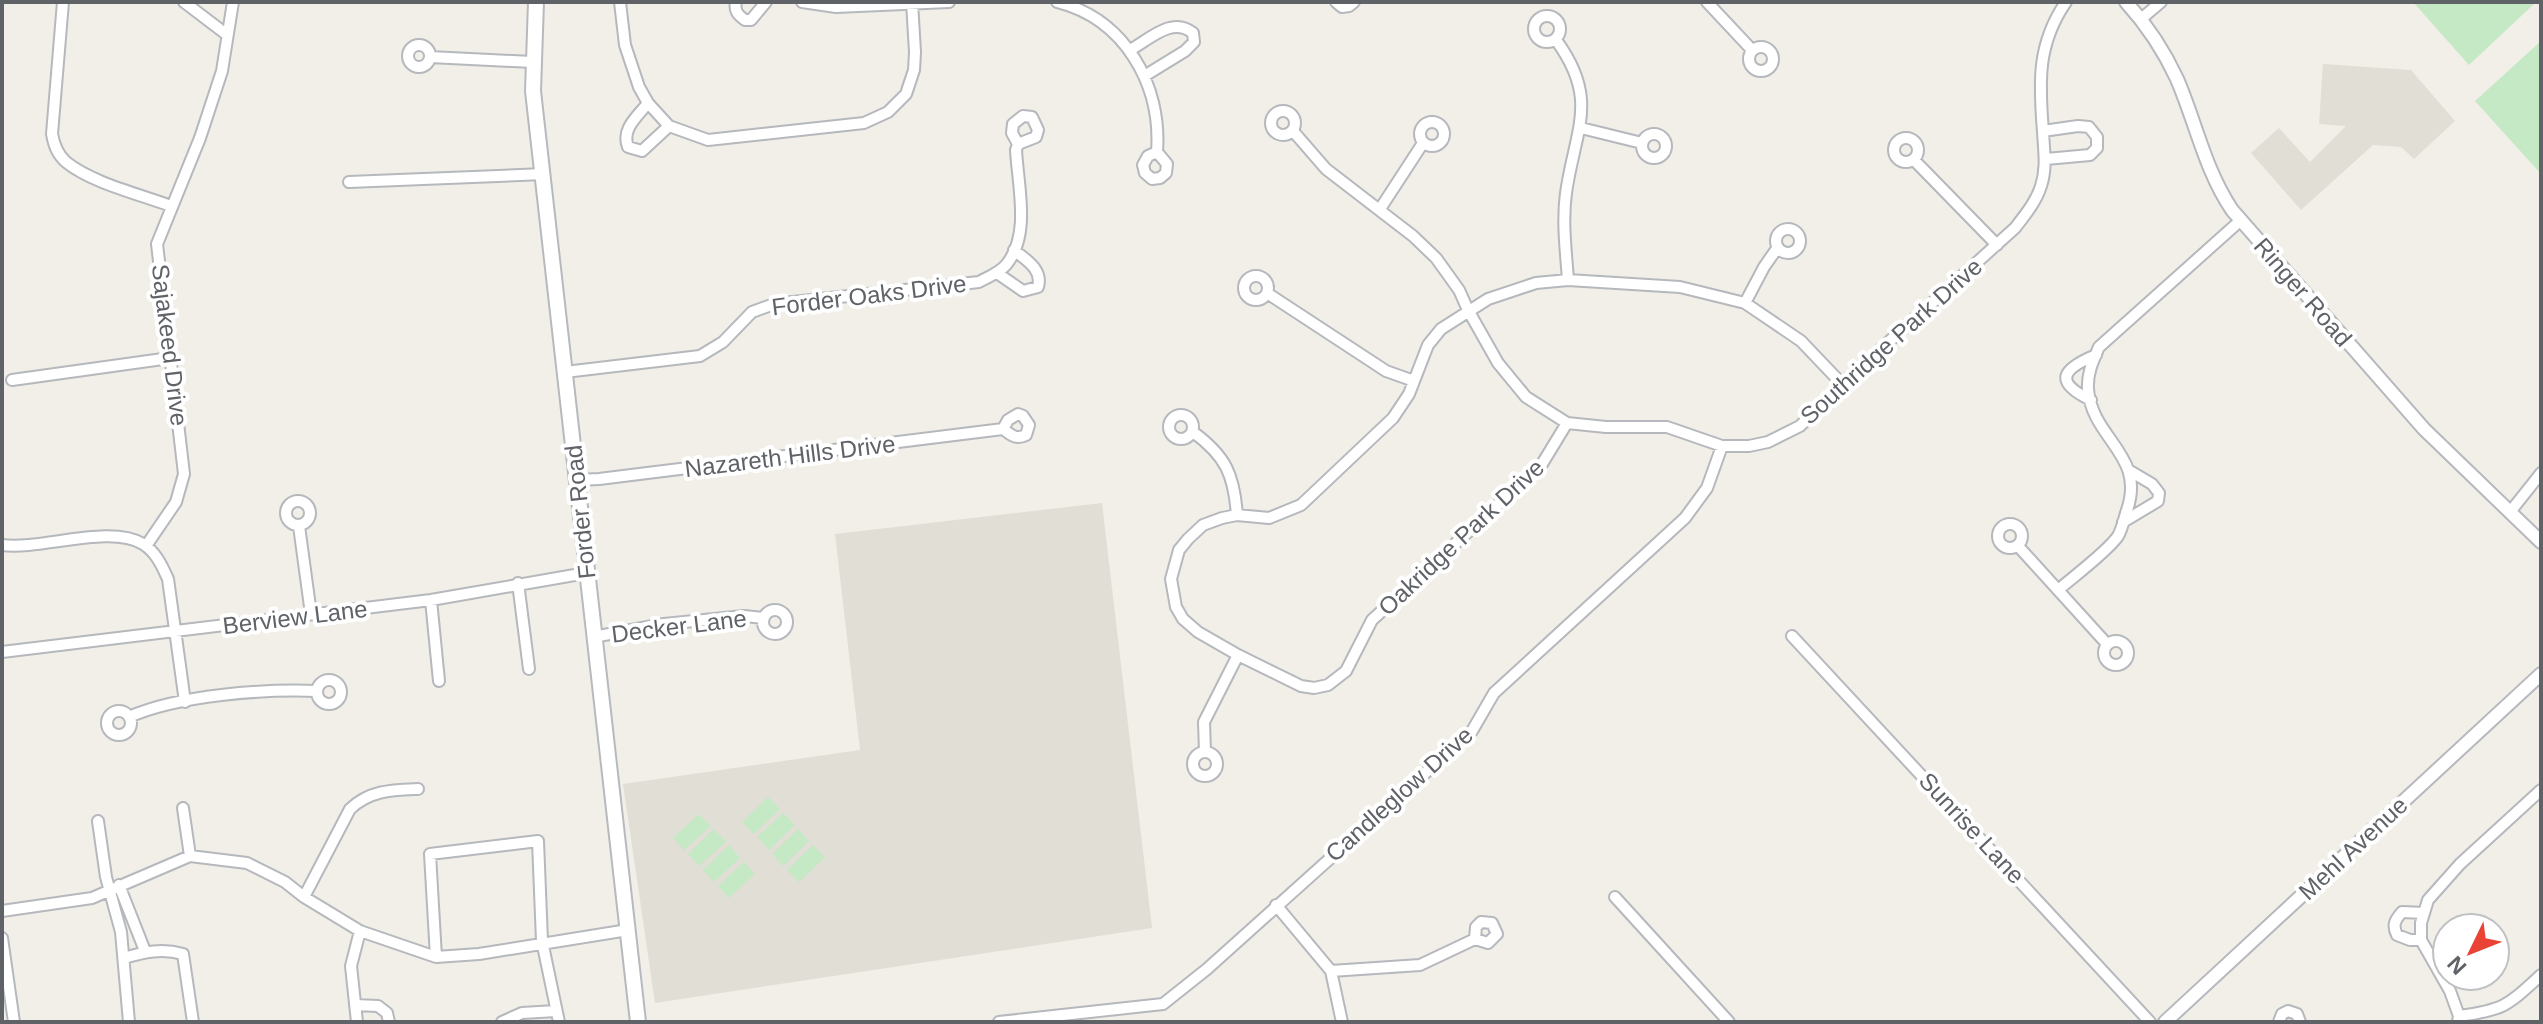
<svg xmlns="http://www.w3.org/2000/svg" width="2543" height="1024" font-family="Helvetica,sans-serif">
<rect width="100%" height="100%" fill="#f1efe8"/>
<path fill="#e1ded6" d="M2323,64L2411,70L2455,121L2414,159L2401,147L2373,145L2301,210L2251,153L2279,128L2310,162L2346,126L2319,124Z
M1102,503L1152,928L655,1003L623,784L860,750L835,534Z"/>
<path fill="#c5e8c5" d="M2413,2H2536L2469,65Z
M2541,41V174L2475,101Z
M768,797L780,809L754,834L742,822Z
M783,813L795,825L769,850L757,837Z
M699,814L711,826L684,850L673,838Z
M714,829L726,842L699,866L688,854Z
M798,829L809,841L783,866L772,854Z
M729,845L740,858L714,882L703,870Z
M813,845L825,857L799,882L787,870Z
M744,862L755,874L729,898L718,886Z"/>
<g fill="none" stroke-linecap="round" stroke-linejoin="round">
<g stroke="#b5b8bc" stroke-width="14">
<path id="minor" d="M63,2L52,134C54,145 57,154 66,162C92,183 139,194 171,206
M184,2L226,34
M620,2L625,45L639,87L648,103L669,126L708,140L864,123L888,112L906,94L914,70L915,52L912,2
M736,2C734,11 738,15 745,20H751L766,2
M802,2L836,7L949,2
M1057,2C1125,19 1162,85 1157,152L1167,164L1166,173L1160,178L1152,179L1145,173L1143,165L1148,156L1157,152
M1336,2L1342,7L1349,6L1354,2
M1707,2L1752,50
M1534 29a13 13 0 1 1 26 0a13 13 0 1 1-26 0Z
M2141,19L2161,2
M1556,40C1600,100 1575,129 1566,193C1562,222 1566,251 1568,280
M408 56a11 11 0 1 1 22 0a11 11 0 1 1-22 0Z
M1749 59a12 12 0 1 1 24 0a12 12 0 1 1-24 0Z
M1130,50C1150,39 1172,16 1193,33L1194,42L1185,51L1146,75
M430,57L532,62
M648,103C637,117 621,129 628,147L642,151L669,126
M1271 123a12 12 0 1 1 24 0a12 12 0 1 1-24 0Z
M1420 134a12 12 0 1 1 24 0a12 12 0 1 1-24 0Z
M1581,128L1642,143
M1293,131L1326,169L1413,236L1436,258L1459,290L1468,310L1498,363L1526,397L1567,423L1606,427H1667L1722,446H1749L1768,442L1800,426L1842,384L2015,228C2025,215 2036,202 2041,186C2047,168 2044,151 2043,132C2039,82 2037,44 2066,2
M2043,131L2078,126L2089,127L2097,137V148L2090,155L2046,159
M1642 146a12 12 0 1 1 24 0a12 12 0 1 1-24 0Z
M1894 150a12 12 0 1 1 24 0a12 12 0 1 1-24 0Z
M1914,160L1997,245
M349,182L544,174
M1380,209L1423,143
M1776 241a12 12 0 1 1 24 0a12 12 0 1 1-24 0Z
M997,273L1023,291L1038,287C1043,269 1026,260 1014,250
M1244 288a12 12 0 1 1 24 0a12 12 0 1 1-24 0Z
M1267,293L1386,371L1414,381
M1745,303L1764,267L1778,247
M565,372L700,356L723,342L752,312L774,304L979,282C988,277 999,273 1006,265C1031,235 1018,187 1016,150L1018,144L1036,137L1038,130L1032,117L1023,116L1013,124L1012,133L1018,144
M12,380L170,358
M2091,400C2053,382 2062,369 2096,355
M1169 427a12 12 0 1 1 24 0a12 12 0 1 1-24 0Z
M1567,423L1542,464L1372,620L1346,671L1328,685L1314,688L1301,686L1238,655L1198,632L1183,619L1176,607L1171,579L1179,550L1188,539L1203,525L1222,518L1237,515L1269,518L1301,505L1393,418L1409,394L1428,345L1441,329L1488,299L1536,283L1568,280L1680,287L1745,303L1801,341L1842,384
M1193,432C1226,456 1234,475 1237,515
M576,480L599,479L1003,429C1011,435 1016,440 1026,435L1029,425L1023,416L1018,414L1008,420L1003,429
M286 513a12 12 0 1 1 24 0a12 12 0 1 1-24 0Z
M2510,512L2541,473
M2123,522L2158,501L2159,493L2152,484L2130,471
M1998 536a12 12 0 1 1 24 0a12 12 0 1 1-24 0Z
M299,526L311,614
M2,545C42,550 110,524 143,544C156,552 162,566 168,579L185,702
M146,546L176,502L184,474L157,244L200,138L222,71L233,2
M2018,546L2107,644
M518,583L529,669
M2058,590C2073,577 2108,551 2118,536C2122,529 2124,520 2126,513C2148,455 2092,440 2088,389C2087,373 2093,361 2099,347L2241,220
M431,600L439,681
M763 622a12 12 0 1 1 24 0a12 12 0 1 1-24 0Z
M1792,636L2150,1022
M593,637L664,624L744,616L764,618
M2104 653a12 12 0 1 1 24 0a12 12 0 1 1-24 0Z
M2,652L431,600L586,573
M317 692a12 12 0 1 1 24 0a12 12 0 1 1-24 0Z
M107 723a12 12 0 1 1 24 0a12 12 0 1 1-24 0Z
M129,717C179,695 263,689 317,691
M1193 764a12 12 0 1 1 24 0a12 12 0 1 1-24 0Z
M1205,752L1204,722L1238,655
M183,808L190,856
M98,821L106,877L121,932L129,1022
M119,885L145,951
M304,897L350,809C370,790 392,790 418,789
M1615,897L1729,1022
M1276,905L1331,971L1342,1022
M2,911L92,898L190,856L247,863L285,882L304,897L360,931L436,957L479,954L628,930
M2,938L14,1022
M2421,940H2410L2397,935C2392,925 2395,920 2402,912L2424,913
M436,957L430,854L538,841L542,941L559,1022
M124,958C144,952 162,948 183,954L193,1022
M1331,971L1420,965L1475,939L1488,943L1497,934L1492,923L1481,922L1476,927L1475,939
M355,1005L378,1006L387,1013L389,1022
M2459,1016C2504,1010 2507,1006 2541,975
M357,1022L351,966L360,931
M502,1022L522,1013L556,1011
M999,1022L1163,1004L1207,969L1472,731L1494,693L1685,518L1707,488L1722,446
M2279,1022L2282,1014L2288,1011L2297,1014L2300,1022
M2458,1022L2459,1016L2450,991L2421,940V923L2428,900L2460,864L2541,790"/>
</g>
<g stroke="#b5b8bc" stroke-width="16">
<path id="tertiary" d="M2126,2C2147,25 2164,51 2177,79C2196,123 2205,170 2232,210L2424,429L2541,542
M2165,1022L2541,674"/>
</g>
<g stroke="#b6babf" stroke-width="18">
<path id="secondary" d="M536,2L533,91L638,1022"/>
</g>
<use href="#minor" stroke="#fff" stroke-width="10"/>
<use href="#tertiary" stroke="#fff" stroke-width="12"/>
<use href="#secondary" stroke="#fff" stroke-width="14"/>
</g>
<g text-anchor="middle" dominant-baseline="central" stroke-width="8" stroke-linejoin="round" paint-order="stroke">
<g font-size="24" fill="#5f6368" stroke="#fff">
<text transform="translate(2303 292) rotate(49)">Ringer Road</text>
<text transform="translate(869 295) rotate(-7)">Forder Oaks Drive</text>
<text transform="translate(1891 341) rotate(-42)">Southridge Park Drive</text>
<text transform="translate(170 345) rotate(83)">Sajakeed Drive</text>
<text transform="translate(790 456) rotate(-7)">Nazareth Hills Drive</text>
<text transform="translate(580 512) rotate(-96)">Forder Road</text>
<text transform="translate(1461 537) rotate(-43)">Oakridge Park Drive</text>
<text transform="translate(295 617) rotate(-7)">Berview Lane</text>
<text transform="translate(679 626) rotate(-7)">Decker Lane</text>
<text transform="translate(1399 794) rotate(-42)">Candleglow Drive</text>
<text transform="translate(1972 828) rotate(47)">Sunrise Lane</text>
<text transform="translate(2353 848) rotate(-43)">Mehl Avenue</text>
</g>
</g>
<rect width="2543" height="1024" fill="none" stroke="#5f6368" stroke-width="8"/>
<g transform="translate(2471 952) rotate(227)"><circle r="38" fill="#ffffff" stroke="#bfc1c3" stroke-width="2"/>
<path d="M0-6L14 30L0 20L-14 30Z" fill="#ea4335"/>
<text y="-12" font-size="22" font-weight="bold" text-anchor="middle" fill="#5f6368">N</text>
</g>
</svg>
